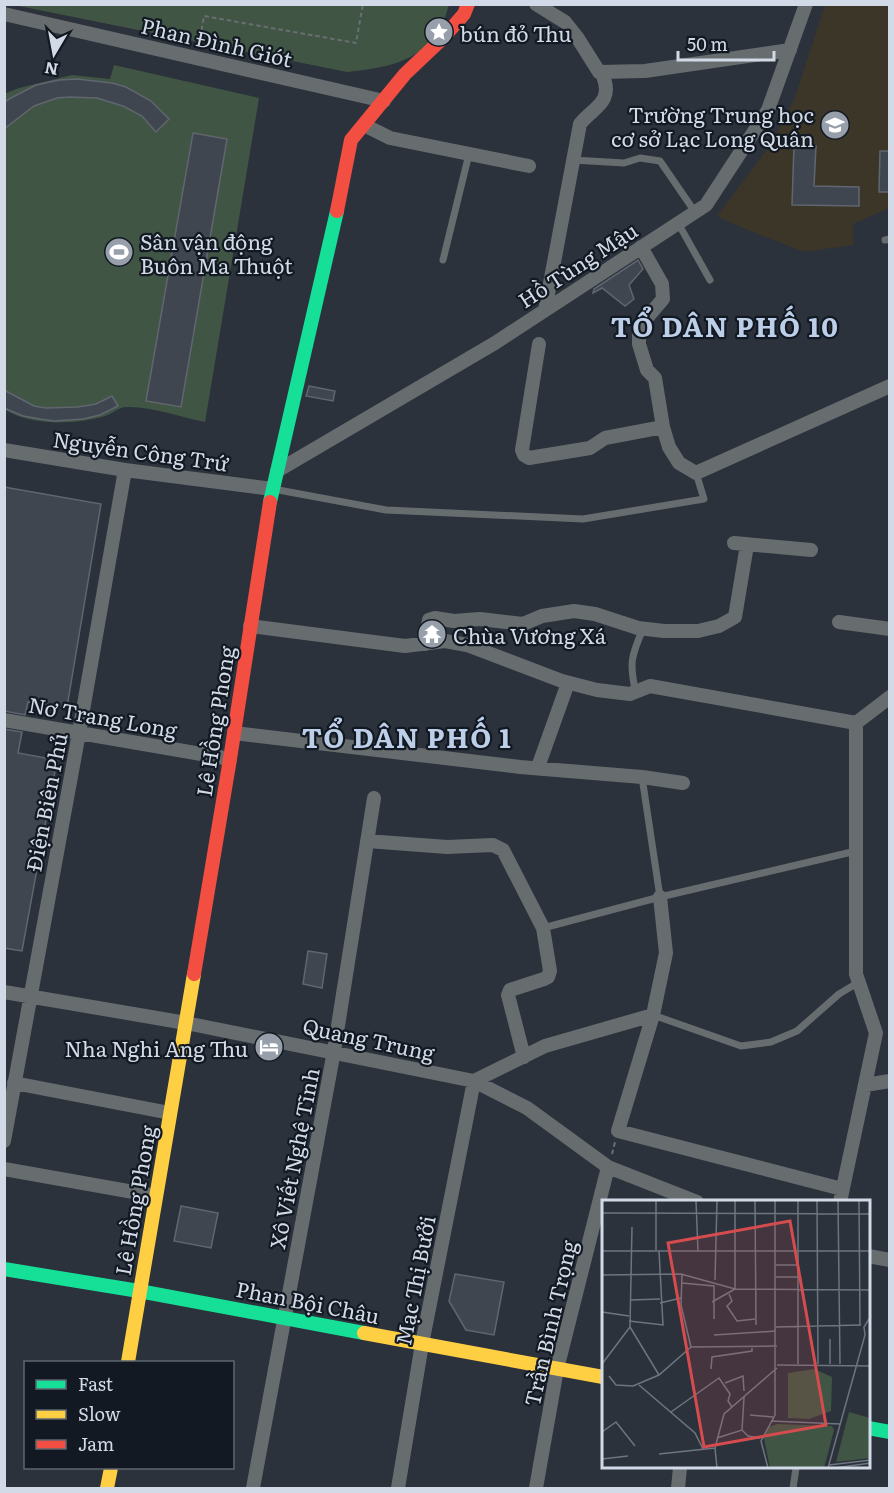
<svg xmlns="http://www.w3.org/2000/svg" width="894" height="1493" font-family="Literata,serif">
<rect width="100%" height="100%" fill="#2b323c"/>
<path fill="#3c3629" d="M879,4L889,6V208L853,224V245L804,252L733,224L717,216L767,150L794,100L825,5Z"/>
<path fill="#415544" d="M14,5H449C446,13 444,24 439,31C417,64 382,68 347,72Z
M114,65L259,98L205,422C181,417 150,406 126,407C119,407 112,414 105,416C74,425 33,426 5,410L4,94L19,88L72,75L110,79Z"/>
<path fill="#40464f" stroke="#60666f" stroke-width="1.5" d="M77,79L112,83L126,87L151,101L169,119L156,132L142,116L123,106L97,98L69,97L57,98L34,106L4,129V103L9,99L36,85L59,80Z
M193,133L227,139L181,407L146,401Z
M794,145L816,146L814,186L859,187V206L792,205Z
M880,151H890V192H879Z
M638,260L643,269L629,285L634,299L625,306L602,288L593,293L594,289Z
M309,386L335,391L333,401L306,396Z
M4,390L34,406L46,408L78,407L96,404L112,396L118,406L100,415L83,419L54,421L40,419L23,416L4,408Z
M4,487L101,504L67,707L28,702L25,715L4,711Z
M4,729L22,732L18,753L57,760L22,951L4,948Z
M308,951L327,954L322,988L303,984Z
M181,1206L218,1213L211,1248L174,1241Z
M455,1274L504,1282L494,1335L466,1330L449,1301Z"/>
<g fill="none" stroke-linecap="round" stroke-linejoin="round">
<path stroke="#696e72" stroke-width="2" stroke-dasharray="4.5 3" stroke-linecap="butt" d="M199,45L204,16L356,43L363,4
M612,1154L615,1142"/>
<path stroke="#676d6f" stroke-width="7" d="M573,160L624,163L640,158L660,161L695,212
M678,223L710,280
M885,240L890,239
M443,260L469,154
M273,489L386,510L583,519L704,499L696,473
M636,693C629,664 631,656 643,629
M642,777L660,897
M543,928L660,897L856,851
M653,1015L741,1046L771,1042L797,1031L839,994L859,982
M793,1488L796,1468"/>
<path stroke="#676d6f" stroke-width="14" d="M536,4L565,22L577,37L599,72L645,71L790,50
M4,14L384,101
M364,125L390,138L529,166
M641,247L662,284L663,299L639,327V344L647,370L655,378L663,427L669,447L679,463L696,473L890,386
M545,310L580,124C592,108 614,103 603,76
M539,344L522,450L524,455L529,458L590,448L605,438L663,427
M4,450L125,470L272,489
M277,471L495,343L706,205L768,110L806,4
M734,543L811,550
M839,622L890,629
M250,626L405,646L445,641L467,645L562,681L597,690L630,694L650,686L856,723L890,697
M425,644L429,620L435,618L454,621L480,619L523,624L542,616L574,611L595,614L638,628L664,631H698L719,626L735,617L747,545
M4,720L230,759
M234,733L520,767L642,777L683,783
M538,767L568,683
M367,841L447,847L493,845L503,850L543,928L550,971L548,977L544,979L510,990L508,995L524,1057
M660,897L666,953L653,1015L618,1131L842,1189
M4,992L186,1023L474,1081L527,1108L608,1167L697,1202
M14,1083L170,1113
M865,1085L890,1081
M4,1141L79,733L125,470
M4,1169L156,1196
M840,1202L876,1033L856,974V723
M868,1256L890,1260
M253,1488L334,1051L374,798
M398,1488L422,1344L474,1081L545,1046L653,1015
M536,1488L557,1369L608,1167
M678,1488L680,1468"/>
<path stroke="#16e098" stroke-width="14" d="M270,502L337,211
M4,1269L139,1291L364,1333
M868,1428L890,1432"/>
<path stroke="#ffcf43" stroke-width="14" d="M364,1333L603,1377
M128,1362L194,974
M107,1488L111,1468"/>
<path stroke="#f24e42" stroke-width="14" d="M337,211L351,140L405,74L443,38L464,14L468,4
M194,974L230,759L270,502"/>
</g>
<defs>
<g id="sight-disc" transform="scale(1.5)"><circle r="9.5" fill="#979faa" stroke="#121922"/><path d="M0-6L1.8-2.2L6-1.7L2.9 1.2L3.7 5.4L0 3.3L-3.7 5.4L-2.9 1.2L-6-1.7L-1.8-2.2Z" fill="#fff"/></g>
<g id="school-disc" transform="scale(1.5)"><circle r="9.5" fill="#979faa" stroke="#121922"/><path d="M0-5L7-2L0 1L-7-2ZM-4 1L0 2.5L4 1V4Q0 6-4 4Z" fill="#fff"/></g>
<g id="stadium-disc" transform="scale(1.5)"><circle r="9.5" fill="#979faa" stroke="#121922"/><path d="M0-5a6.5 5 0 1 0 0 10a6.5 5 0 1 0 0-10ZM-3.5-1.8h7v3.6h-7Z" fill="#fff"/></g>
<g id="temple-disc" transform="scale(1.5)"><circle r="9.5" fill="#979faa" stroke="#121922"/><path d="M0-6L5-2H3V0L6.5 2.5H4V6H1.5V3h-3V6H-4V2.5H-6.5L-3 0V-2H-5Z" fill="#fff"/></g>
<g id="hotel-disc" transform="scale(1.5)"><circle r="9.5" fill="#979faa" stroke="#121922"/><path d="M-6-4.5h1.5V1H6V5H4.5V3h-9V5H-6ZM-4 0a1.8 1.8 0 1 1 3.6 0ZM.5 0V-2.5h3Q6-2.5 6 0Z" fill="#fff"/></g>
</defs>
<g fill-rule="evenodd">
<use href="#sight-disc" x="439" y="32"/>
<use href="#school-disc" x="835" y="125"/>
<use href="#stadium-disc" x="119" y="252"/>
<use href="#temple-disc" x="432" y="634"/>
<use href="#hotel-disc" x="269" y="1047"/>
</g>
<g text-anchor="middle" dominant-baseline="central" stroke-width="4.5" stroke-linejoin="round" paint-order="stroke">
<g font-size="21" fill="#d1dae6" stroke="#121922" text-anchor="start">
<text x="460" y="32">bún đỏ Thu</text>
<text x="814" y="113" text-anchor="end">Trường Trung học<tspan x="814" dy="24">cơ sở Lạc Long Quân</tspan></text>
<text x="140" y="240">Sân vận động<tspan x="140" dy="24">Buôn Ma Thuột</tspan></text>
<text x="453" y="634">Chùa Vương Xá</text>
<text x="248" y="1047" text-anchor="end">Nha Nghi Ang Thu</text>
</g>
<g font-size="21" fill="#d1dae6" stroke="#121922">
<text transform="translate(217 41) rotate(13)">Phan Đình Giót</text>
<text transform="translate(577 264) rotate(-33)">Hồ Tùng Mậu</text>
<text transform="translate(141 450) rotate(8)">Nguyễn Công Trứ</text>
<text transform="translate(103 716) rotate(10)">Nơ Trang Long</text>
<text transform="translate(214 721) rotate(-81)">Lê Hồng Phong</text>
<text transform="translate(45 802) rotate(-79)">Điện Biên Phủ</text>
<text transform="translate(369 1038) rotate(12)">Quang Trung</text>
<text transform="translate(293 1158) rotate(-79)">Xô Viết Nghệ Tĩnh</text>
<text transform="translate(134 1200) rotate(-80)">Lê Hồng Phong</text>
<text transform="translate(414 1280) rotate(-79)">Mạc Thị Bưởi</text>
<text transform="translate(308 1301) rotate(11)">Phan Bội Châu</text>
<text transform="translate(549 1323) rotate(-77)">Trần Bình Trọng</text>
</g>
<g font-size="27" font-weight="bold" letter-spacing="1.5" fill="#bdcfe8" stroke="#121922">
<text x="725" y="325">TỔ DÂN PHỐ 10</text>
<text x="407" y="736">TỔ DÂN PHỐ 1</text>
</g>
</g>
<g transform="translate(602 1200)">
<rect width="268" height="268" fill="#2b323c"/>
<path d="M212,169L230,177L229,211L207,219L186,218V173ZM247,212L268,218V258L234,262ZM175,224L230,226L232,230L222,268H168L162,238L167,227Z" fill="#415544"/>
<path fill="none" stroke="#6d7580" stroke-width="1.5" d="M94,1L96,51M153,1L154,125M215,1L216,164M236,1L238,164M257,1L258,126M0,13L269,14M54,50V1M0,51H269M174,65H196M0,75L79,74L133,89L269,90M80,75L79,105L89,147M174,77H196M113,80L115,1M80,83L112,86V119M127,94L130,101L125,106L135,121L153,119M28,100L58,99M110,102L133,89V1M58,103L79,98M0,112L27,116M27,121L61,125L57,51M28,127L57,175M174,127L259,125M112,135L174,131M0,164L28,127L30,27M196,164V1M228,164V139M175,165L269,166M109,169L110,157L150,151V148M7,176L14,185L31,186L57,175L89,147L175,146M123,183L141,176L142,191M37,185L93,233L101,249M69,212L117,178L128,194L126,201L130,207M148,215L171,217M169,221L238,224M140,230L142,197M0,232L14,222L33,246M115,238L140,230L146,236L158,238M57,254L113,248M0,259L26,256M227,265L269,260M115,268L113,248L122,214L175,168M166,268L159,241L173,215V1M226,268L263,135L262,127L269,116M232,268L269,263"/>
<path fill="#d54c4e" fill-opacity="0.15" stroke="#d54c4e" stroke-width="3" d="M188,21L224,225L102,247L66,43Z"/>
<rect width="268" height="268" fill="none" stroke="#d1dae6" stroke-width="3"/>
</g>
<rect width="894" height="1493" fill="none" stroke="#d1dae6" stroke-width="12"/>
<rect x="24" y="1361" width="210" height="108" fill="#121922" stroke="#5e6670" stroke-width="1.5"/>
<rect x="36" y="1380" width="30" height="9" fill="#16e098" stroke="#5e6670" stroke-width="1.5"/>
<text x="78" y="1391" font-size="18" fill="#d1dae6">Fast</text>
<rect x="36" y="1410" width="30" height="9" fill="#ffcf43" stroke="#5e6670" stroke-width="1.5"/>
<text x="78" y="1421" font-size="18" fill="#d1dae6">Slow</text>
<rect x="36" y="1440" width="30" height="9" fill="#f24e42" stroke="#5e6670" stroke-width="1.5"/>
<text x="78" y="1451" font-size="18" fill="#d1dae6">Jam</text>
<g transform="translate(54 54) rotate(190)" stroke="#121922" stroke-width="4.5" paint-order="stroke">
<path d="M0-4.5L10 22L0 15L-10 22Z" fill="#d1dae6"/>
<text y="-9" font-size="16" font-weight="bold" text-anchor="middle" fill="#d1dae6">N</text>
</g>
<path d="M678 51v9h96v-9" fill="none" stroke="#d1dae6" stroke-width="3"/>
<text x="687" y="51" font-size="18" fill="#d1dae6" stroke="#121922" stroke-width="4.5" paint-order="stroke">50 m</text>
</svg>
